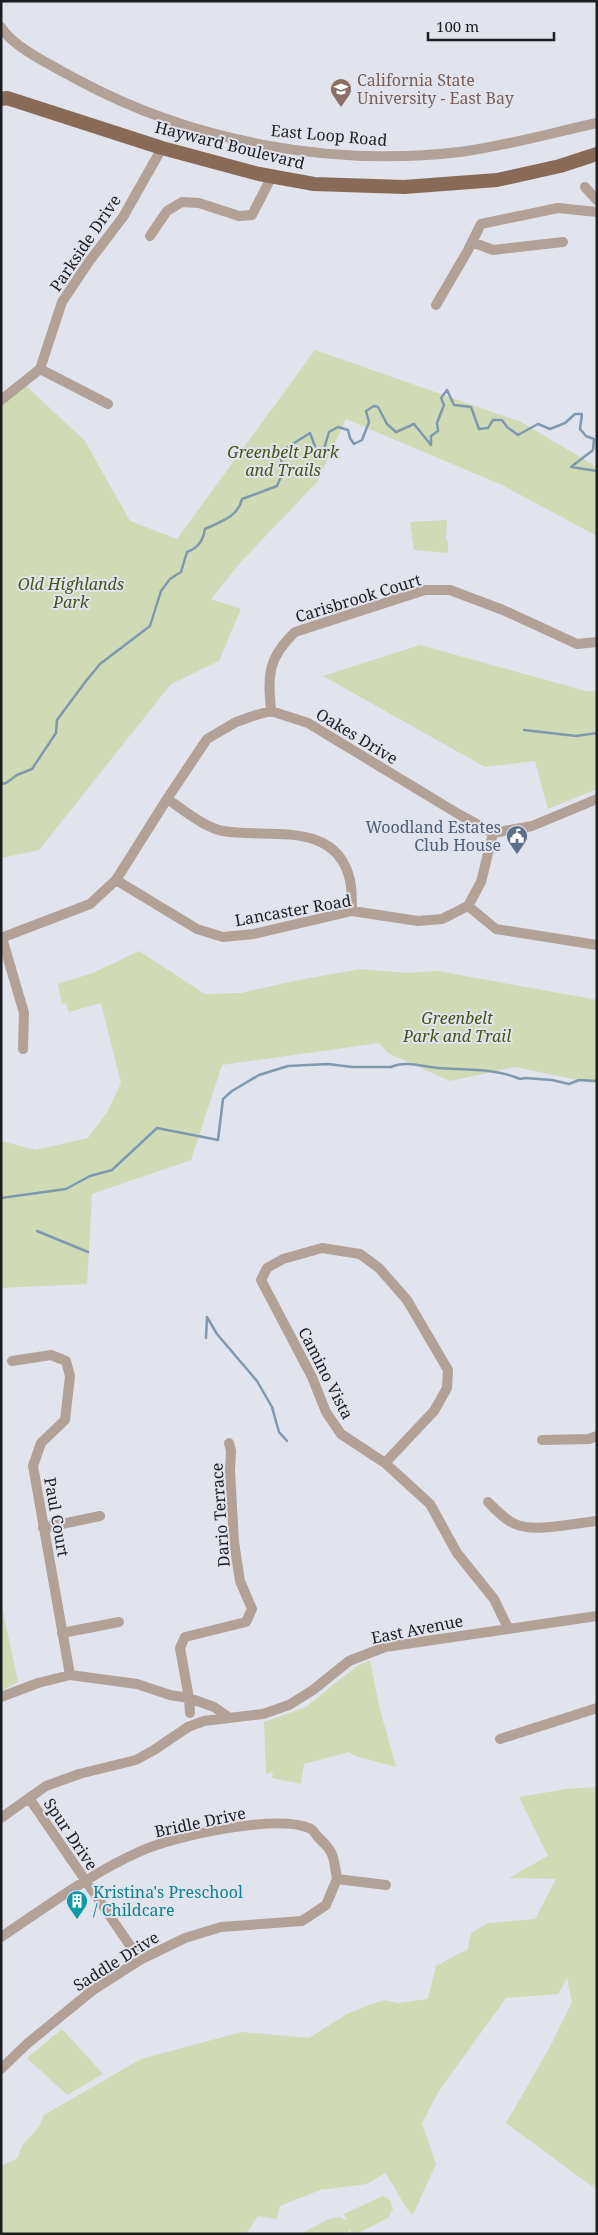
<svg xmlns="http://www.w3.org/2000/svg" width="598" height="2235" font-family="'Noto Serif',serif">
<rect width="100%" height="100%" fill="#e1e3ed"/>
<path fill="#d0dab4" d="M315,350L521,422L597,467V536L502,485L346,419L317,482L240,563L211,599L241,609L219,661L171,684L39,850L1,858V398L22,382L85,441L130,521L177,539Z
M447,520L446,540H448V553L414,550L410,522Z
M420,645L586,691H597V789L548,809L535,761L485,767L323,676Z
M139,951L205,994L241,993L299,980L360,969L410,973L438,971L597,1000V1084L515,1067L450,1081L388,1053L379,1043L222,1065L191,1160L92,1194L87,1284L1,1288V1141L36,1150L88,1138L108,1111L121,1083L101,1003L69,1012L66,1003L62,1004L58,984L93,973Z
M1,1603L18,1682L1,1691Z
M370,1660L379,1706L396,1767L355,1756L349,1752L304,1764L301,1784L272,1778L273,1772L266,1774L264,1722L306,1707L357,1666Z
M597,1787V2190L506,2123L550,2047L572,2002L567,1978L558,1994L506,1998L439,2091L422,2123L436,2164L413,2215C406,2211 393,2183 385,2173L367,2184L320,2190L280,2206L277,2219L258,2216L246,2234H1V2166L18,2158C22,2142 27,2141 36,2130C40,2126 42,2120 44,2115L141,2059L242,2032L309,2038L347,2014L369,2005L384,2000L398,2003L428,1999L436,1966L468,1949L471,1933L488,1923L535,1919L556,1879L509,1878L548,1856L519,1797L567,1789Z
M62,2029L103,2074L67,2095L27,2058Z
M383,2196L390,2200L393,2209L388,2218L356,2234H351L350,2229L347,2234H300L329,2219L340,2217L347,2221L344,2214Z"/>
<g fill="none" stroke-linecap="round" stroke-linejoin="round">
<path stroke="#8098ae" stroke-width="2.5" d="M524,730L576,736L597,733
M1,784L6,783L17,775L32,769L56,733L57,720L86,681L100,664L150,626L161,591L170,579L181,572L187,552C198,548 203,541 205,529C220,522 238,517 242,499L277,486L283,472L280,452L310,433L317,452H323L329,432L338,427L348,430L350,438L354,444L362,440L369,422L366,411L374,406L378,407L387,424L396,432L414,424L431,445V436L438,431L437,423L444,405L441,398L447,390L454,405L471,407L479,429L488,428L493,420H502L507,427L518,435L538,424L550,429L565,423L575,414H582L580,429L586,436L594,439L593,450L571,467L597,471
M1,1198L66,1189L90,1176L112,1170L157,1128L218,1140L223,1099L232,1091L259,1075L288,1066L328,1064L352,1067H391C406,1060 423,1067 438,1068C464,1070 496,1068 520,1079L525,1078L552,1080L569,1084L579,1080L597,1081
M37,1231L88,1252
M206,1338L207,1317L217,1334L257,1381L272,1407L279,1432L287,1441"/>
<path stroke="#b2a197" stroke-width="10" d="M1,27C13,48 57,68 78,80C193,142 330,167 460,152C506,146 551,133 597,123
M585,187L597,200
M150,236L167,211L182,202L199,203L239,216L252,215L272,176
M472,242L493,250L563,242
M436,305L467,252L481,224L558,208L597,212
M40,369L108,404
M1,400L40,369L62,302L88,263L123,217L162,148
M271,711C268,675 267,659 295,632L425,590H450L503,610L577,644L597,642
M167,799C183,809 203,827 223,831C268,839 336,819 350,880C352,890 352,900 352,911
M116,880L197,929L223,937L254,934L352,911L418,921L442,919L468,906L481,882L493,833
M468,906L496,929L597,945
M1,938L90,904L116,880L167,799L207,739L236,722L256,715L271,711L308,723L460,815L493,833L532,826L597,799
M2,938L24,1013L23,1049
M12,1361L51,1355L66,1361L70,1376L65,1420L41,1443L33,1466L70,1675
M542,1440L589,1439L597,1436
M385,1463L434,1411L447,1388L448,1370L407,1300L379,1268L360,1254L322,1248L283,1259L267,1268L261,1280L312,1377L326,1412L341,1434L385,1463L430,1504L457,1553L494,1599L508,1628
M488,1502C497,1511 504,1519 515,1524C534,1533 575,1523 597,1521
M43,1528L100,1516
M62,1633L119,1622
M1,1697L38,1683L70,1675L137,1684L170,1695L189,1698L214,1707L230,1718
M190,1713L189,1698L180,1648L185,1637L246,1622L252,1609L240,1581L234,1542L230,1471L231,1451L229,1443
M500,1739L597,1708
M29,1798L140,1960
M1,1818L46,1786L79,1774L136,1760L154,1750L188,1727L204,1721L263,1714L289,1705L313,1690L349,1661L385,1647L597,1616
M337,1879L386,1885
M1,1937C46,1907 91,1873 141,1851C173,1836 276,1814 309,1828C312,1829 315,1833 317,1836C335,1853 333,1855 337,1879
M1,2069L28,2043L93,1990L140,1960L185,1938L221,1927L302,1921L326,1905L337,1879"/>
<path stroke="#886a57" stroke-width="14" d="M1,99L7,98L162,148L259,174L314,184L404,187L497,180L560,166L597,154"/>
</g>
<defs>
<g id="university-pin" transform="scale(1.125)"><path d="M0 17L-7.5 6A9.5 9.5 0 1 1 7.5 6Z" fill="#8d6e63" stroke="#e1e3ed"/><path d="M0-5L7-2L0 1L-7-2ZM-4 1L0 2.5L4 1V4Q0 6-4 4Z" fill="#fff"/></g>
<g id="civic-pin" transform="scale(1.125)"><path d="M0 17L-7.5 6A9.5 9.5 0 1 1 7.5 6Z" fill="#5c6f8a" stroke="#e1e3ed"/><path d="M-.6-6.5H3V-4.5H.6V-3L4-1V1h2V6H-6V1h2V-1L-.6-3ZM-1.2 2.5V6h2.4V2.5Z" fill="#fff"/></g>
<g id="building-pin" transform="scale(1.125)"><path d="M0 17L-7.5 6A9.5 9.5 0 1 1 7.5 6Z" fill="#0f9aa8" stroke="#e1e3ed"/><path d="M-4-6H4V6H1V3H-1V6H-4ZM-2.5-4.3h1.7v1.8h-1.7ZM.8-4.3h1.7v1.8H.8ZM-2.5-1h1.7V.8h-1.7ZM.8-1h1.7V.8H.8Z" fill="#fff"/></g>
</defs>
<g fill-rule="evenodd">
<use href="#university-pin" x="341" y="89"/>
<use href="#civic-pin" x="517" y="836"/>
<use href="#building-pin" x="77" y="1901"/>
</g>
<g text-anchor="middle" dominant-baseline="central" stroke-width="4" stroke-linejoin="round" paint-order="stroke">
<g font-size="16" fill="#785e54" stroke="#e1e3ed" text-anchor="start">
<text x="357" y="80">California State<tspan x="357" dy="18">University - East Bay</tspan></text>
</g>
<g font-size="16" fill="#1d1e21" stroke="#e1e3ed">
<text transform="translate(329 135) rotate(5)">East Loop Road</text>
<text transform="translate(230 145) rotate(14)">Hayward Boulevard</text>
<text transform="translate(85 243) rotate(-56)">Parkside Drive</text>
<text transform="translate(358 598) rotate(-17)">Carisbrook Court</text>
<text transform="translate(357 736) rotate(31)">Oakes Drive</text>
<text transform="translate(293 910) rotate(-10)">Lancaster Road</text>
<text transform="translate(326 1373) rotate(63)">Camino Vista</text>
<text transform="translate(220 1515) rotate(-94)">Dario Terrace</text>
<text transform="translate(57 1517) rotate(80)">Paul Court</text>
<text transform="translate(417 1629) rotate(-11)">East Avenue</text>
<text transform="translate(200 1822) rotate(-12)">Bridle Drive</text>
<text transform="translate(71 1834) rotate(56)">Spur Drive</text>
<text transform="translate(116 1961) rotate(-32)">Saddle Drive</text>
</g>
<g font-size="16" font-style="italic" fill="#475315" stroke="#e1e3ed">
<text x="283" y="452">Greenbelt Park<tspan x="283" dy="18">and Trails</tspan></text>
<text x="71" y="584">Old Highlands<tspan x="71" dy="18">Park</tspan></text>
<text x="457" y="1018">Greenbelt<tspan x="457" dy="18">Park and Trail</tspan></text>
</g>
<g font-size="16" fill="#4e5e75" stroke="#e1e3ed" text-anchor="end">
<text x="501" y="827">Woodland Estates<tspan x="501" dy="18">Club House</tspan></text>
</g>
<g font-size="16" fill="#0d838f" stroke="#e1e3ed" text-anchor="start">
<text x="93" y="1892">Kristina's Preschool<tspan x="93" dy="18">/ Childcare</tspan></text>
</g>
</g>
<rect width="598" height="2235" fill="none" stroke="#1d1e21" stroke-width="5"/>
<path d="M428 32v8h126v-8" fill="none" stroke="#1d1e21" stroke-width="2.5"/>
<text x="436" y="32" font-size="15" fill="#1d1e21" stroke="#e1e3ed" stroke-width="4" paint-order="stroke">100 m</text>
</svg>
